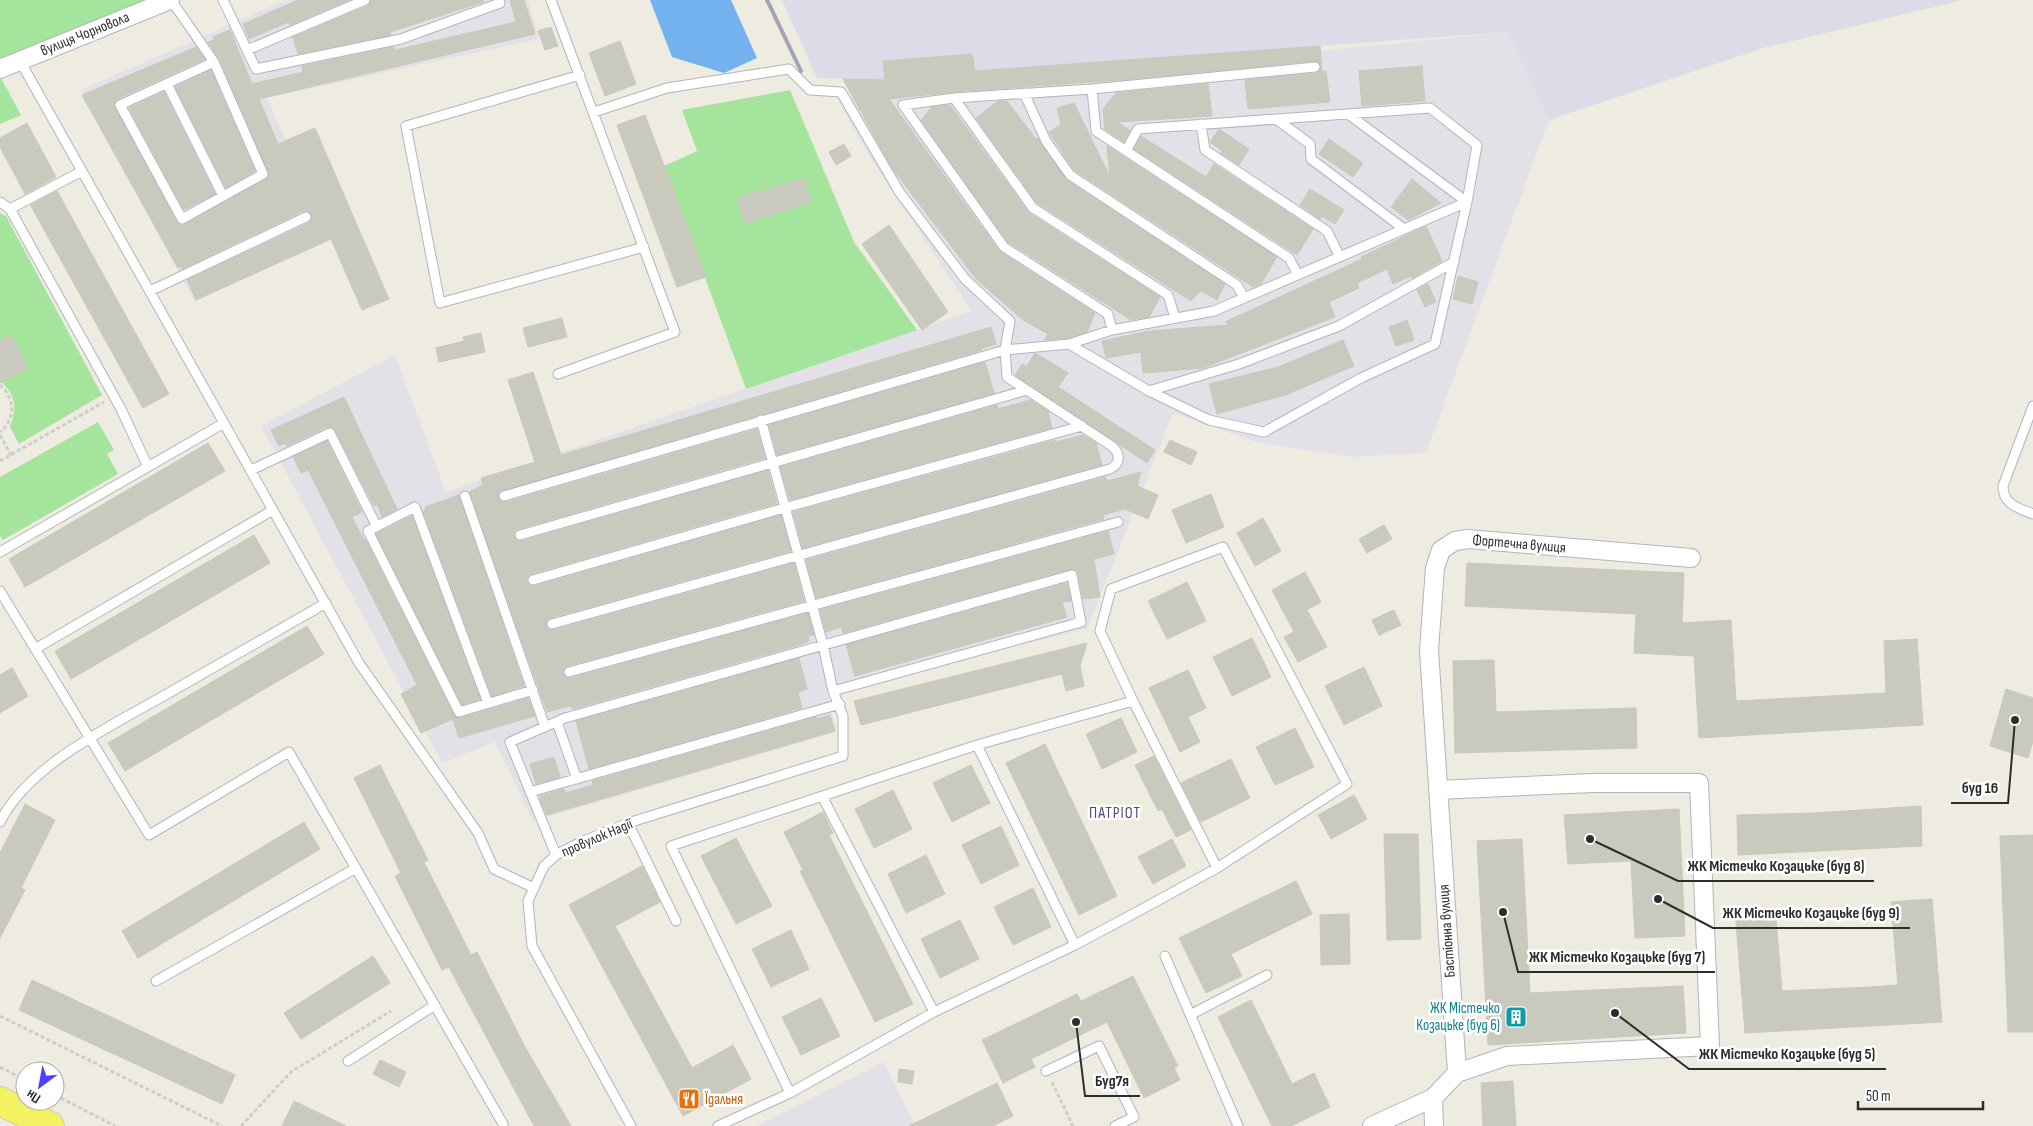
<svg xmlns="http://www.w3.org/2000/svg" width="2033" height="1126" font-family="'Sofia Sans Condensed',sans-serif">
<rect width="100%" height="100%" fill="#eeebe0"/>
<path fill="#e4e0e7" d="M286,0H528L539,39L267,98L330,240L194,301L81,90Z
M1509,32L1549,120L1426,453L1352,457L1256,442L1173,413L1087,629L827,691L836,732L533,821L495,742L442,763L261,426L395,355L446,492L972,311L871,159L837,99Z
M884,1062L915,1126H757Z"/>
<path fill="#dcdbe7" d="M782,0H1963L1763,48L1549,120L1508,32L975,71L972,54L883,61L885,80L817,78Z"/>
<path fill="#a4e49d" d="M0,0H170L0,69Z
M0,78H1L21,115L0,124Z
M790,90L854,242L917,330L746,389L664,166L697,151L682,110Z
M0,213L6,216L102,395L19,444L10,427C17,408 16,394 0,381V359L10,377L28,368L11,335L0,341Z
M98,422L114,450L107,454L118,474L3,540L0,536V477Z"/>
<path fill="#74b1ef" d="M650,0H731L757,58L724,73L672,57Z"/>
<path fill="#cac9be" stroke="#cac8b9" d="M298,0H349L290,25L289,22L249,39L243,24Z
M371,0H483V2L390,32L391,35L298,54L293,37L367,6Z
M510,0H524L535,34L259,99L278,144L315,128L389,299L362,310L331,239L196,300L187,280L309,223L312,218L311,214L307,211H303L182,269L180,266L178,268L82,95L196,47L205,59L117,99L114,104L177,222L182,225L266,179L269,175L220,60L208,42L214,40L213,37L230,30L252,84L303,72L302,66L394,47L395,50L516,22Z
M551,27L558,46L545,50L538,31Z
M620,41L636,84L605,96L589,53Z
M1320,46L1322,72L1326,71L1330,102L1248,109L1245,80L1316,73L1320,70L1321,66L1318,62L1314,61L1134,79L954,92L889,99L999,251L1095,313L1087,332L1068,338L1044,340L1048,334L1023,320L976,279L892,168L843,79L885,80L883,61L972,54L975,71Z
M1422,66L1425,101L1362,106L1359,71Z
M211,70L255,171L226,188L175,87Z
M1208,84L1212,116L1117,122L1130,130L1124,142L1105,129L1103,109L1116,93Z
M164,92L215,194L184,210L129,108Z
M998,101H1007L1036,139L1038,138L1067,180L1225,284L1217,300L1201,291L1191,301L1037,203L976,118Z
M1074,103L1110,177L1107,146L1277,257L1261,284L1253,287L1074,170L1049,132L1061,125L1057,108Z
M950,105L1029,213L1160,297L1149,317L1131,320L1008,242L921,120L932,107Z
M645,115L706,277L677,287L617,125Z
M27,123L56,177L25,194L0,147V138Z
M1219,129L1249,149L1239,165L1221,153L1222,151L1210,142Z
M1141,136L1206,177L1214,164L1313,229L1297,255L1134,149Z
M1329,139L1363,163L1353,177L1319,154Z
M844,144L851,156L836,165L829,152Z
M804,178L811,202L745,223L737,198Z
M1412,179L1441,203L1408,220L1391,207Z
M1310,189L1344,210L1335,224L1322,216L1320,219L1300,205Z
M57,191L169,394L143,408L32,208L31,205Z
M889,225L948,312L922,330L862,244Z
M1426,226L1442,261L1412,278L1411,276L1393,284L1387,269L1357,283L1359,288L1329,302L1335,317L1203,368L1143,373L1141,352L1106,358L1102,341L1149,331L1229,325L1225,322L1362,259L1361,257Z
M1458,276L1478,282L1472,304L1453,299Z
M1428,284L1436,302L1425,307L1417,290Z
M562,318L567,337L528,347L523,328Z
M1407,320L1414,340L1396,346L1389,327Z
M991,327L996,344L981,349L982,350L500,491L498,498L502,502H506L757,429L765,458L518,529L515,531L514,536L516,540L522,541L768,470L777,503L531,574L528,576L527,581L529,585L535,586L781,515L791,551L550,618L547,620L546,625L548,629L554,630L794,563L804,601L567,666L564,668L563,673L565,677L571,678L808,613L814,635L808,636L809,641L796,646L573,709L571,706L547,712L469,492L483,485L481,478L535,462L508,380L533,372L561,455Z
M481,333L485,352L439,362L436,348L464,341L463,337Z
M11,335L28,368L0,383V341Z
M1343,340L1354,366L1285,395L1217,414L1209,384L1278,367Z
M1035,353L1068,373L1058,387L1155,450L1147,463L1015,375L1022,364L1027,366Z
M985,362L994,393L777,455L769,425Z
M344,397L397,509L382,517L377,504L374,506L334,428L327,427L287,446L285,443L279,446L271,430Z
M1030,400L1048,411L1052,428L790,500L780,467L997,405L998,409Z
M1083,435L1096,443L1102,465L803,548L793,512L1056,440V442Z
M1170,440L1197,452L1191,465L1164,452Z
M327,441L362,512L352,517L364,540L365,539L454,715L461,718L528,698L535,716L459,738L453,719L421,733L401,694L417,685L308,470L301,473L293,457Z
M208,443L225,471L25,587L9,559Z
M1141,472L1137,486L1158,495L1148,519L1125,509L1103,515L1104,519L816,598L806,560L1105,477L1107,481Z
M1211,494L1224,527L1186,543L1172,510Z
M459,495L524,686L492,696L423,511L426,509L425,507Z
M412,516L480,699L462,705L376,534Z
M1263,518L1281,551L1255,566L1237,533Z
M1384,525L1392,539L1367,553L1359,539Z
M1108,531L1114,554L1094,559L1100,597L1083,599L1078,573L1076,570L1071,569L843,633L841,627L826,632L820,610Z
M254,535L270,563L71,679L55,651Z
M1467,563L1684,573L1682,623L1731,620L1736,701L1886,693L1884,641L1917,639L1923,725L1699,738L1694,656L1634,653L1636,614L1465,606Z
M1305,572L1321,602L1307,610L1327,647L1298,662L1284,637L1294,632L1272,590Z
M1187,582L1206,621L1167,639L1148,601Z
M1067,583L1071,601L1062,602L1067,617L855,676L846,645Z
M1394,610L1401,625L1379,635L1372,620Z
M307,626L324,654L125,771L108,743Z
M1252,638L1271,677L1232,696L1213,657Z
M1087,643L1080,666L1084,686L1066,691L1062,674L861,725L854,701Z
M799,658L807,689L798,692L802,708L589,769L576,721Z
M1494,660L1496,712L1636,708L1637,748L1455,753L1453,661Z
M1364,667L1382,706L1344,725L1325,686Z
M12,668L28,696L0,713V675Z
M1188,670L1206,708L1188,717L1200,742L1180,752L1149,688Z
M2006,689L2033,698V741L2028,758L1990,746Z
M830,715L835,731L547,815L540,800V796L564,789L565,793L593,785L592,781L816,717L817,719Z
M1121,718L1137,752L1102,769L1086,734Z
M1295,728L1314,767L1275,785L1256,747Z
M1045,744L1117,896L1079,915L1006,763Z
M1154,756L1191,830L1176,837L1162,809L1158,811L1135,765Z
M554,757L560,777L536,784L530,764Z
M1231,759L1250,798L1201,822L1181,783Z
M380,765L428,860L424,862L471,955L477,952L525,1047L571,1126H534L449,967L442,970L395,876L401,873L354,778Z
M971,765L990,803L952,822L933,783Z
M893,790L912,829L874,848L855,809Z
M1354,795L1367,819L1331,839L1318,815Z
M25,804L55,820L21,888L25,890L0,938V853Z
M1921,806L1922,846L1738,855L1737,815L1815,813Z
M1679,809L1685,936L1635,938L1631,861L1568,864L1564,815Z
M823,812L833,833L829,835L913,1004L875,1022L800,871L803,870L784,832Z
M304,822L320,849L138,958L122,931Z
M1001,826L1019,865L981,884L962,845Z
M1384,834H1418L1421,939L1387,940Z
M2033,835V1032H2008L2000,836Z
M736,838L772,906L736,924L701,856Z
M1172,839L1186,866L1153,884L1138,857Z
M1522,839L1530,993L1683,986L1686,1033L1488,1045L1477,841Z
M926,855L945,894L906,913L888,874Z
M642,866L660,902L615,926L692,1068L733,1045L751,1079L683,1116L569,905Z
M1296,881L1312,914L1231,954L1242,976L1206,993L1179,938Z
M1033,888L1051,927L1013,945L994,907Z
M1932,899L1942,1022L1745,1033L1735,911L1775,908L1782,991L1870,987L1898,985L1891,902Z
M1349,914L1350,964L1321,965L1320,915Z
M960,920L979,959L940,978L921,939Z
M791,930L809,969L771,987L752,949Z
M373,956L390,983L301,1039L284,1013Z
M1133,976L1178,1066L1174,1068L1180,1080L1144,1098L1107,1022L1031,1059L1035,1067L1003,1083L982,1040L1077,994L1081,1001Z
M32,980L235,1075L222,1104L19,1010Z
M821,998L840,1036L801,1055L782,1017Z
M1251,1000L1292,1084L1314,1073L1330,1107L1291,1126H1272L1218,1017Z
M380,1060L406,1072L399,1087L373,1074Z
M899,1069L914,1071L912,1084L898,1082Z
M1513,1081L1516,1126H1483L1481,1083Z
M997,1083L1013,1116L993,1126H909Z
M294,1101L346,1126H282Z"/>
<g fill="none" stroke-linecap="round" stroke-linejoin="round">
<g stroke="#b4b3c0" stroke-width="11">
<path id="service" d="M171,0L214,62L263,174L182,219L120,105L214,62
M223,0L256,69L401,39L500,3L499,0
M551,0L675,332L558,374
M247,50L365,0
M20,61L359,663L478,833L494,869L534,888
M580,75L406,126L440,303L644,247
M167,84L223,196
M1092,89L1096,131L1289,258L1298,275
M1024,93L1046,141L1070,175L1237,285L1244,298
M954,98L1033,208L1168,295L1175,318
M1348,114L1467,202
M1276,119L1310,144L1311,159L1404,229
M1201,124L1205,150L1327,231L1340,257
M82,171L10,209L121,409L148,467
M0,202L10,209
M150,291L306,217
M1112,330L1108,314L1004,247L903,105L954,98L1092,89L1315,67
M1069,344L1149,391L1209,420L1264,432L1361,378L1435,344L1467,202L1477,145L1430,108L1138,129L1126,151
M1149,391L1239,364L1339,326L1454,262
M2033,406L2003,486C2003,505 2019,508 2033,514
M251,470L330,433L377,527
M465,496L545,727
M504,496L1005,350L1069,344L1112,330L1214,311L1467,202
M520,535L1027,390
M0,552L224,423
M533,580L784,508L1082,426
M0,591L149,835L289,752L503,1124V1126
M552,624L1110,469C1120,464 1121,455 1113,447L1007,377L1005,350L1010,321L965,279L900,193L841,92L810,90L789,69L667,88L594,112
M35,649L273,510
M569,672L1118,522
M488,703L415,507L368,531L459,712L533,690
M557,722L577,779
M977,745L1075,945
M530,792L840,704
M822,796L934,1012
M0,822C29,763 119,722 174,690C225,661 275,632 326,603
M628,823L676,921
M556,855L510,742L565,718L1072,575L1081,622L833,691
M1165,956L1238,1126
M156,981L356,868
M1190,1015L1267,975
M348,1061L435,1005
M1046,1071L1099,1046L1134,1117L1115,1126
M790,1093L671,846L977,745L1133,701
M631,1126L532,946L528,901L544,866L556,855L581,842L628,823L843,756V716L833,691L823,645L761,420
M718,1126L790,1093L934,1012L1075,945L1146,907L1217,868L1347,784L1223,547L1111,589L1100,631L1133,701L1217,868"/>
</g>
<g stroke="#b4b3c0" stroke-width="20">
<path id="minor" d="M0,69L170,0
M1457,1073L1429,650L1435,568L1441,550L1455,541L1468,539L1691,558
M1433,1098L1457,1073L1507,1056L1710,1046L1699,783H1592L1438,790
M1372,1126L1433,1098L1434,1126"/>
</g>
<g stroke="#cdcdcd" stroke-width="30">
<path id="primary" d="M0,1101L50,1126"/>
</g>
<path stroke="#cdcdcd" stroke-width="3" stroke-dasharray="4 2.5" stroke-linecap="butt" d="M0,385C15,397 16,420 0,432
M0,435L11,455
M0,461L104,402
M0,1016L222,1126
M0,1067L25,1080
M1052,1082L1073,1126
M55,1095L115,1126
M241,1126L291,1072L391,1011"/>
<use href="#service" stroke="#fff" stroke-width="9"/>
<use href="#minor" stroke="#fff" stroke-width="18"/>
<use href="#primary" stroke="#f1f162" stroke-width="28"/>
<path stroke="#a4a2b7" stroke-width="4" d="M767,0L801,71"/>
</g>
<defs>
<g id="building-square" transform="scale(1.125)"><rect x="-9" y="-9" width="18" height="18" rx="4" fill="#0f9aa8" stroke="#fff"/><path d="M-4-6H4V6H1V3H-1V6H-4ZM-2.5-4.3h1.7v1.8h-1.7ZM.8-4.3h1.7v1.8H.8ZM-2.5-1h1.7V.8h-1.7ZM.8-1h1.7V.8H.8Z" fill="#fff"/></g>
<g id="restaurant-square" transform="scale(1.125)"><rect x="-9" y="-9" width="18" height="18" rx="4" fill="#e8710a" stroke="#fff"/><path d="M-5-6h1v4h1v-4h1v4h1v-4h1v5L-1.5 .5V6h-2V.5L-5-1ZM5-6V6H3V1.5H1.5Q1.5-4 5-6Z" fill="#fff"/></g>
</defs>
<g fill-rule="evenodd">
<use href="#building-square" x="1516" y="1017"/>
<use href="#restaurant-square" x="689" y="1099"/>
</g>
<g text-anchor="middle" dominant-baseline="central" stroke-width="5" stroke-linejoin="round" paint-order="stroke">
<g font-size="15" fill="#2d2d2d" stroke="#fff">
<text transform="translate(85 34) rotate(-22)">вулиця Чорновола</text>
<text transform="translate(1519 544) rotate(5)">Фортечна вулиця</text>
<text transform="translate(597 838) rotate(-23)">провулок Надії</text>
<text transform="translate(1447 931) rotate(-94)">Бастіонна вулиця</text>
</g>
<g font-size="15" fill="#0d838f" stroke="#fff" text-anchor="end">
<text x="1500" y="1008">ЖК Містечко<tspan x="1500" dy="17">Козацьке (буд 6)</tspan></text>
</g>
<g font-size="15" fill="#c56008" stroke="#fff" text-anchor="start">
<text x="705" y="1099">Їдальня</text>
</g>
<g font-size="16" letter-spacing="1" fill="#4f4d7e" stroke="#fff">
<text x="1115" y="813">ПАТРІОТ</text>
</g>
</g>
<path fill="none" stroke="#2d2d2d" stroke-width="2" d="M2015 720L2008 803H1951M1590 839L1678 881H1874M1658 899L1713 928H1910M1503 912L1518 972H1715M1615 1013L1689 1069H1886M1076 1022L1085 1096H1140"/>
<g fill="#2d2d2d" stroke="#fff" stroke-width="2">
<circle cx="2015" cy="720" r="5"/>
<circle cx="1590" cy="839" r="5"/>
<circle cx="1658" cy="899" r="5"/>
<circle cx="1503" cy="912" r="5"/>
<circle cx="1615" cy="1013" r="5"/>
<circle cx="1076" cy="1022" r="5"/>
</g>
<g font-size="16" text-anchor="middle" font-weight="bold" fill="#2d2d2d" stroke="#fff" stroke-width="5" stroke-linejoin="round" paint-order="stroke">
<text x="1980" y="793">буд 16</text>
<text x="1776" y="871">ЖК Містечко Козацьке (буд 8)</text>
<text x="1811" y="918">ЖК Містечко Козацьке (буд 9)</text>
<text x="1617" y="962">ЖК Містечко Козацьке (буд 7)</text>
<text x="1787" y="1059">ЖК Містечко Козацьке (буд 5)</text>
<text x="1112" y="1086">Буд7я</text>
</g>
<g transform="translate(40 1086) rotate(212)"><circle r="24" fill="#ffffff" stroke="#ababab"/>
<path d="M0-4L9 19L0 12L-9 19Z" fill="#4a41fa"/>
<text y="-8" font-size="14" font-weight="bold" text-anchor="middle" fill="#2d2d2d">Пн</text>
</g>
<path d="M1858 1101v8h125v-8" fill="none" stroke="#2d2d2d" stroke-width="2.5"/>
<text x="1866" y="1101" font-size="15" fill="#2d2d2d" stroke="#ffffff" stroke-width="4" paint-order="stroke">50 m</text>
</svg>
